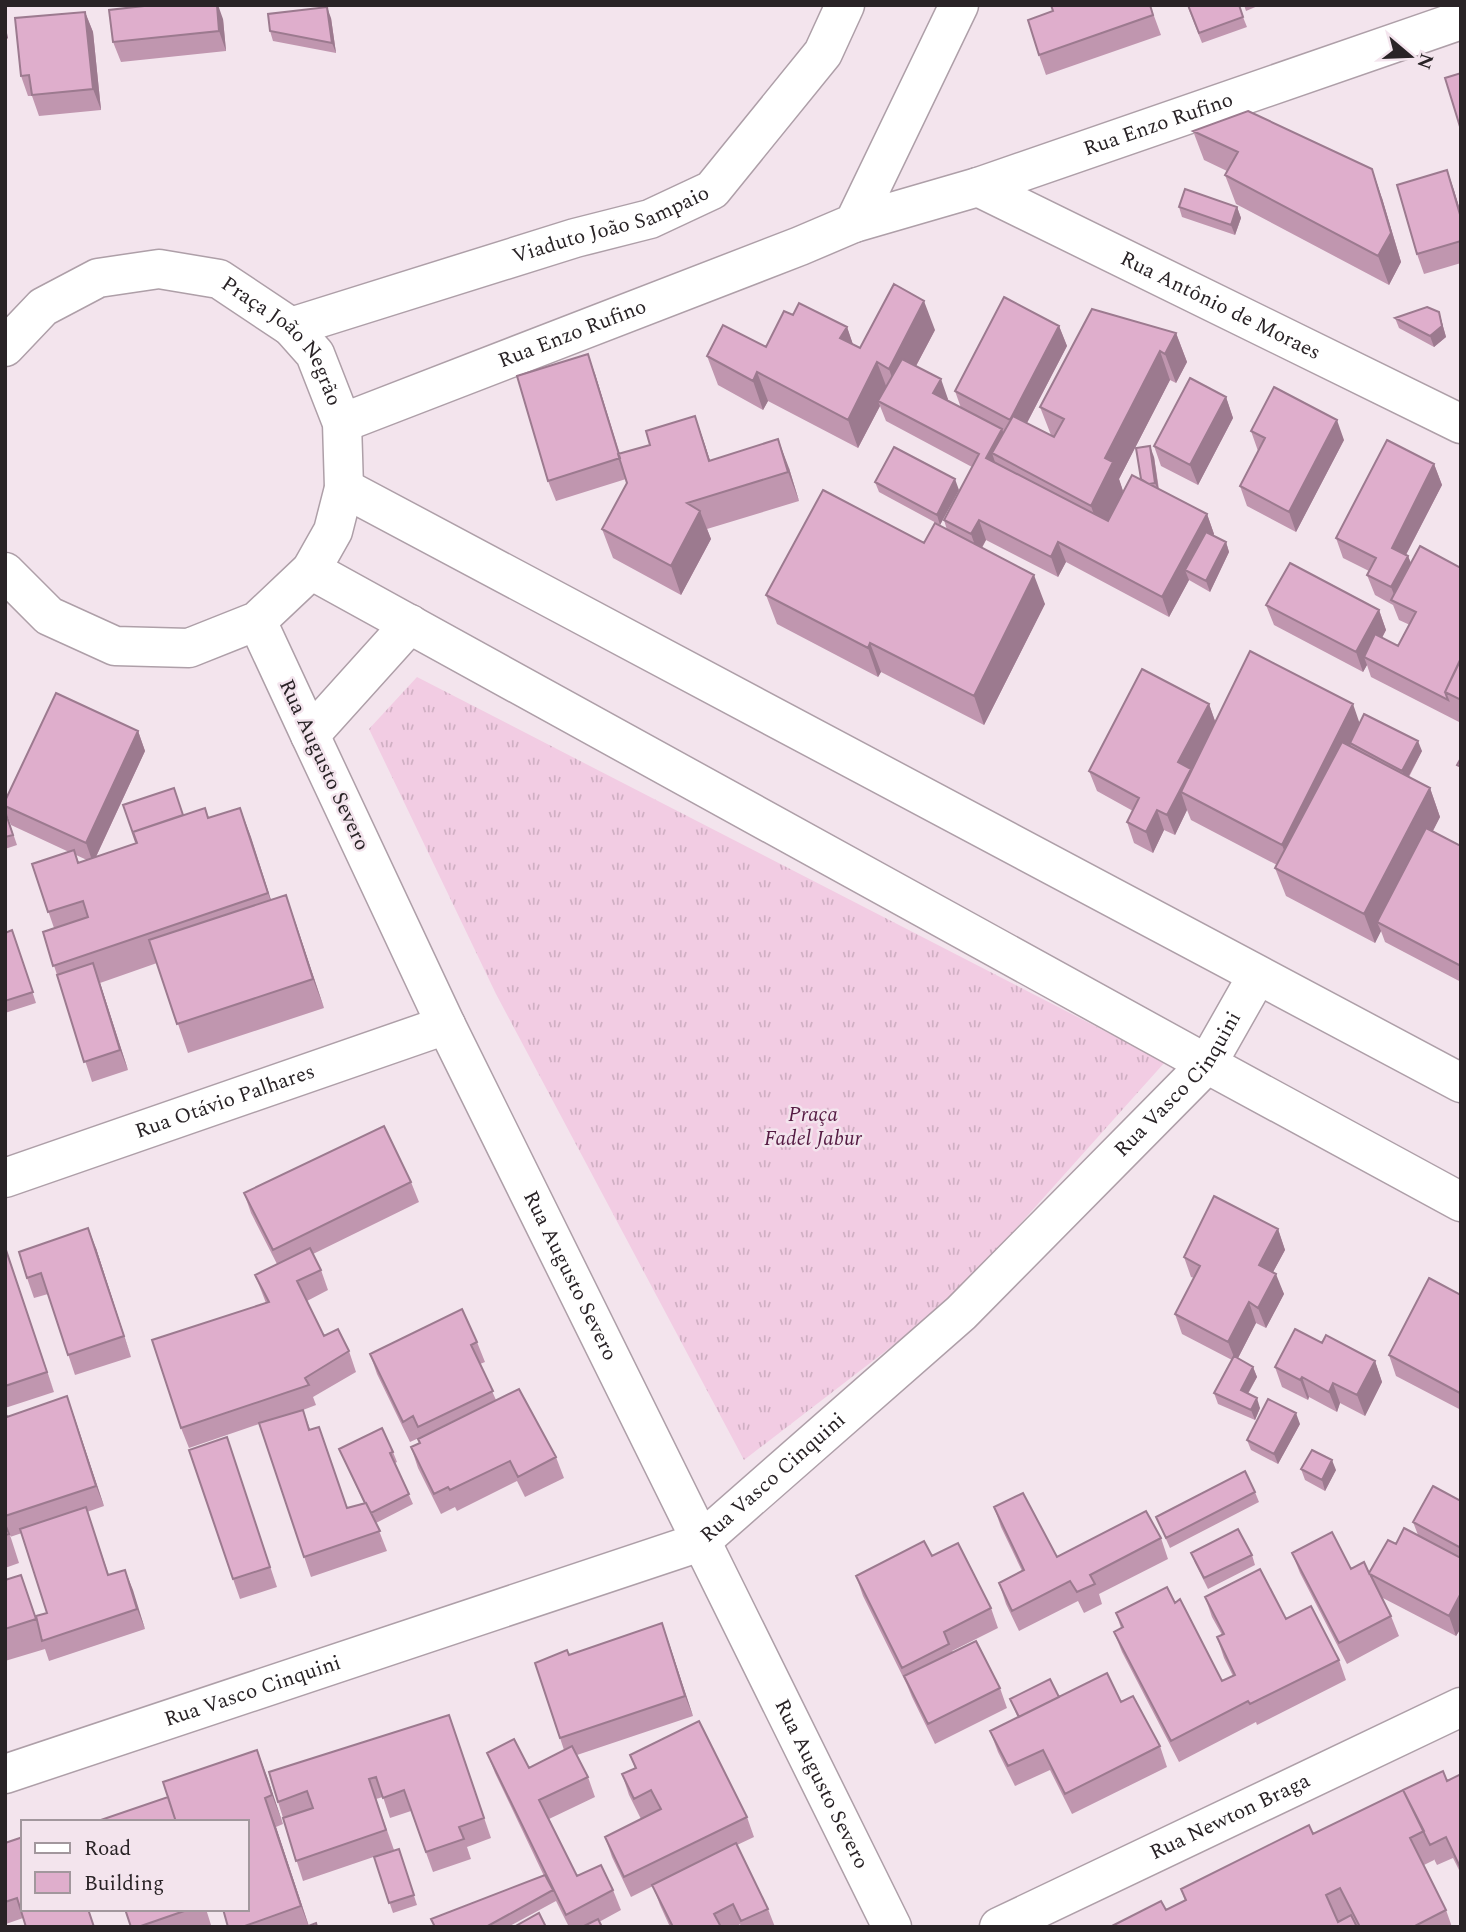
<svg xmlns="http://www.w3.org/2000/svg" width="1466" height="1932" font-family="Spectral,serif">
<defs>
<pattern id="grass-tufts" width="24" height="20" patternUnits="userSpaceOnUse" patternTransform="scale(1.75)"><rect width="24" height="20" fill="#f2cce3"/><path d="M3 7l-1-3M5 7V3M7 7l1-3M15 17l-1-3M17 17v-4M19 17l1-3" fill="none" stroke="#d0afc3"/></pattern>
</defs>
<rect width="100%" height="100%" fill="#f3e4ed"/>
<path fill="url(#grass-tufts)" d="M417,677L1165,1062L952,1300L744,1460L496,994L369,729Z"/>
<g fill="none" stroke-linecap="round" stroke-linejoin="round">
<g stroke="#ae9fa8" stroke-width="41">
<g id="street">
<path id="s1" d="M978,187L1461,424"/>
<path id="s2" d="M854,223L978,187L1461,20"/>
<path d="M257,621L310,735L410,624"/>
<path id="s3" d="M5,1178L446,1025"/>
<path id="s4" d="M5,1774L700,1542L961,1313L1207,1064L1257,976"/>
<path id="s5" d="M999,1927L1461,1707"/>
</g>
</g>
<g stroke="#ae9fa8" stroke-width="41">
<g id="secondary">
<path id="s6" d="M291,327L575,238L650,219L712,190L823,53L845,5"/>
<path id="s7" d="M5,347L43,307L98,278L159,269L219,279L291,327L315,354L342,423L344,488L333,531L311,570L257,621L189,648L115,646L49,616L5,572"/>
<path id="s8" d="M342,423L800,246L854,223L959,5"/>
<path d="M344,488L1461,1083"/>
<path d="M311,570L1207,1064L1461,1202"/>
<path id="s9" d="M310,735L446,1025L892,1927"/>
</g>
</g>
<use href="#street" stroke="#fff" stroke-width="38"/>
<use href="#secondary" stroke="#fff" stroke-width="38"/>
</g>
<path fill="#c096af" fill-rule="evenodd" d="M1150,5L1161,35L1046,75L1039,55L1053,11Z
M1187,5L1243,17L1247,27L1202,43Z
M1244,5H1260L1246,11Z
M85,12L93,32L101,110L39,116L32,96H28L21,76Z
M331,18L336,53L273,41L270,31Z
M223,19L226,51L121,62L113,42Z
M1193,131L1382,198L1401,262L1389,285L1236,204L1225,175L1227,171L1204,160Z
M1447,170L1461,213V263L1424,274L1417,254Z
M1179,207H1237L1241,218L1235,235L1182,217Z
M1439,312L1446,337L1434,347L1399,328L1395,318Z
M793,315L847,327L853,345L860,348L935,330L916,366L948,399L947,401L961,408L955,391L1059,326L1067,346L1027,423L1051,435L1040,407L1176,333L1187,362L1176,383L1170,380L1119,479L1123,491L1141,479L1154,457L1159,489L1207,514L1214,534L1213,536L1226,542L1229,552L1210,592L1189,580L1169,617L1066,562L1058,577L986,540L982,548L1045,604L984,725L881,672L878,677L777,624L766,595L924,543L947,530L944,520L972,467L886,421L880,406L858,448L768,401L763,410L718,385L707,356L766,347Z
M595,374L620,454L650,445L695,416L710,460L789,468L799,501L707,529L711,539L681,595L613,558L602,529L627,483L626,479L556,501L548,481Z
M1226,397L1233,418L1198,485L1161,466L1154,446Z
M1251,431L1344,440L1296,532L1247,506L1240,486L1258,451Z
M1434,464L1442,485L1406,555L1408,556L1411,563L1461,568V723L1371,677L1367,665L1363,672L1274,625L1266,605L1379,610L1386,630L1382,638L1398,646L1410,625L1399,620L1393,605L1375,595L1367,575L1369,571L1343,558L1336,538Z
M875,482L959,490L940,525L879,492Z
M1209,704L1215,721L1360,723L1422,751L1409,777L1430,788L1440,817L1433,831L1461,846V982L1385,942L1381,931L1375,943L1286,896L1275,868L1277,865L1191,820L1187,810L1175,835L1164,830L1153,853L1134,843L1127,822L1133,811L1097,791L1089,771Z
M138,731L145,751L96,857L136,843L183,815L208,818L240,808L271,900L296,924L324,1008L188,1053L157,963L100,983L128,1070L92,1082L43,932L54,928L32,864L69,852L11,825L5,810V801ZM76,855L87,860L79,863Z
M5,810L17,845L5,849Z
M12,930L36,1003L5,1013V933Z
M411,1182L419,1202L313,1254L321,1270L328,1290L307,1301L324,1336L349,1351L356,1372L313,1397L316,1405L303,1410L310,1429L347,1508L364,1503L339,1449L393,1452L397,1462L395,1463L413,1504L376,1523L387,1551L311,1577L259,1424L189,1448L181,1428L266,1303L255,1275L277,1264L251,1213L244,1193Z
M1278,1229L1285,1250L1273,1272L1284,1294L1266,1328L1256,1323L1238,1358L1253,1367L1257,1377L1248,1394L1260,1408L1255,1420L1218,1404L1214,1393L1232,1360L1182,1334L1175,1314L1194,1278L1191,1277L1184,1257Z
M5,1247L54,1392L5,1408Z
M96,1248L131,1357L75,1375L48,1294L34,1298L27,1278Z
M1461,1295V1410L1396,1376L1389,1355Z
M477,1342L485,1362L480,1364L496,1400L556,1457L564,1478L525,1497L517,1481L457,1511L455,1507L441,1514L418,1468L411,1447L420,1443L421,1437L410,1442L377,1374L370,1354Z
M1322,1343L1375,1361L1382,1382L1365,1416L1340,1403L1337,1412L1309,1397L1308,1400L1282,1387L1275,1367Z
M5,1412L7,1416H74L104,1506L87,1512L109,1575L125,1570L145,1629L49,1661L45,1649L5,1661V1580L36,1616L47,1613L22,1533L10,1537V1535L19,1563L5,1568Z
M1300,1424L1278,1464L1251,1450L1247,1440Z
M227,1437L277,1587L240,1599L233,1579Z
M1301,1469L1336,1470L1325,1491L1305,1480Z
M1255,1492L1259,1502L1170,1548L1156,1517Z
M1461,1501V1628L1456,1636L1381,1597L1391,1616L1399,1636L1347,1664L1300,1573L1292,1553L1369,1573L1396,1544L1418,1535L1413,1522Z
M994,1507L1057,1557L1161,1538L1168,1559L1099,1594L1102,1604L1084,1613L1078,1601L1019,1631L1006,1604L999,1583L1022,1571L1001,1527Z
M1191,1553L1252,1555L1255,1565L1208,1589L1195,1563Z
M932,1556L991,1608L998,1628L952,1651L1000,1688L1007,1708L935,1744L912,1697L907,1685L863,1596L856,1576Z
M1205,1597L1286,1619L1339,1660L1346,1680L1257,1725L1256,1722L1179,1762L1122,1652L1114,1632L1121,1628L1116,1613L1175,1603L1222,1681L1233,1676L1224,1658L1217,1637L1222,1635L1212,1617Z
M662,1623L693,1716L577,1755L588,1777L595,1797L549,1819L577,1876L613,1890L621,1910L599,1922L602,1927H564L568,1925L556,1901L508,1927H434L431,1919L544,1876L495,1773L487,1753L529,1768L564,1750L535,1663L569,1655Z
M1059,1697L1121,1702L1160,1746L1167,1767L1072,1814L1050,1770L1015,1786L998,1752L990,1731L1018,1718L1010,1699Z
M449,1715L491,1838L467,1847L471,1859L433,1872L411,1811L390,1818L383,1797L376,1799L394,1850L303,1881L278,1802Z
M257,1750L283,1824L276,1827L309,1926L317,1927H228L247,1822Z
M630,1755L747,1817L754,1837L737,1845L768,1909L775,1927H741L740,1924L736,1927H670L660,1905L653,1886L631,1897L612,1857L605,1837L641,1819L629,1795L622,1774L635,1768Z
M1461,1774V1874L1453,1858L1437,1865L1434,1859V1860L1424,1865L1446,1910L1452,1927H1110L1166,1910L1185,1901L1181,1889L1313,1834L1447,1781Z
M5,1843L23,1909H88L94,1927H26L23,1918L6,1924Z
M399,1849L417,1905L393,1913L374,1857Z
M125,1909H206L211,1925L206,1927H131Z"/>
<path fill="#9c7a8f" d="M217,5H218L223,19L226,51L219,31Z
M327,7L331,18L336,53L332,43Z
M85,12L93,32L101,110L93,89Z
M5,23L8,38L5,41Z
M1372,169L1382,198L1401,262L1389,285L1378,256Z
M1447,170L1454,190L1461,213V218Z
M1237,207L1241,218L1235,235L1231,225Z
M924,301L935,330L899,398L889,369Z
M1439,312L1446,337L1434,347L1430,336Z
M1059,326L1067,346L1018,440L1010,420Z
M847,327L857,356L840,338Z
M1176,333L1187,362L1176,383L1165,354Z
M1160,351L1170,380L1119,479L1123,491L1101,535L1091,506L1105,458Z
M588,354L595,374L627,479L620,458Z
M877,362L888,391L878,401L880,406L858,448L848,420Z
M757,372L768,401L763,410L753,381Z
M941,379L948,399L941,414L933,393Z
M1226,397L1233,418L1198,485L1190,465Z
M695,416L705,445L719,490L709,461Z
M1337,420L1344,440L1296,532L1289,512Z
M1002,429L1009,449L992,453L998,471L986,458Z
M778,439L789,468L799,501L788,472Z
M1150,446L1154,457L1159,493L1155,483Z
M1434,464L1442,485L1399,568L1392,548Z
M955,479L959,490L940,525L937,515Z
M700,511L711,539L681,595L671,566Z
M1207,514L1214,534L1193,574L1185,570L1189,580L1169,617L1162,597Z
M979,520L986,540L978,554L971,534Z
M1058,542L1066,562L1058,577L1051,557Z
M1226,542L1229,552L1210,592L1206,581Z
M1408,556L1416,576L1397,602L1391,587Z
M1034,575L1045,604L984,725L974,696Z
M1379,610L1386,630L1370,660L1364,657L1367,665L1363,672L1356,652Z
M870,643L881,672L878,677L868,648Z
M1209,704L1216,724L1181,792L1187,810L1175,835L1167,815L1178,762Z
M1353,704L1363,733L1350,743L1353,753L1293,873L1282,845Z
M138,731L145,751L93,863L86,843Z
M1418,741L1422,751L1406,781L1402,771Z
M1430,788L1440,817L1384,925L1377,922L1381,931L1375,943L1364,914Z
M240,808L251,837L278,922L268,893Z
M1157,810L1164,830L1153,853L1146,832Z
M286,895L296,924L324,1008L313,979Z
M93,963L100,983L128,1070L120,1050Z
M88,1228L96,1248L131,1357Z
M1278,1229L1285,1250L1266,1285L1259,1265Z
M5,1247L11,1264L54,1392L47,1372Z
M1276,1274L1284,1294L1266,1328L1258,1308Z
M1249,1302L1256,1323L1236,1362L1228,1342Z
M1375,1361L1382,1382L1365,1416L1357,1395Z
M1253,1367L1257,1377L1244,1400L1241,1390Z
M1302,1377L1309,1397L1308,1400L1300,1380Z
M1333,1383L1340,1403L1337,1412L1329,1392Z
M67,1396L74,1416L104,1506L96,1486Z
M1257,1398L1260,1408L1255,1420L1251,1410Z
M1296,1413L1300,1424L1278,1464L1274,1454Z
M1332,1460L1336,1470L1325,1491L1322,1480Z
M125,1570L133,1590L145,1629L137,1609Z
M1461,1593V1628L1456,1636L1449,1616Z
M662,1623L669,1643L693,1716L685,1696Z
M257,1750L268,1779L283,1824L272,1795Z
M265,1798L276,1827L309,1927L301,1906Z"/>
<path fill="#dfaecc" stroke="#9c7a8f" stroke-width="2" d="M153,5H217L219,31L113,42L109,10Z
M1051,5H1150L1153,15L1039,55L1028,20L1053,11Z
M1188,5H1239L1243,17L1199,33Z
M327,7L332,43L270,31L268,14Z
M85,12L93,89L32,95L29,75L21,76L15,18Z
M1461,73V130L1445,78Z
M1248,111L1372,169L1391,233L1378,256L1225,175L1238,152L1193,131Z
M1447,170L1461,218V241L1417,254L1397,185Z
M1185,189L1237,207L1231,225L1179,207Z
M894,284L924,301L889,369L877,362L848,420L757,372L753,381L707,356L723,325L766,347L784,311L793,315L799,303L847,327L840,338L860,348Z
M1004,297L1059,326L1010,420L955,391Z
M1427,307L1439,312L1442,326L1430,336L1395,318Z
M1092,309L1176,333L1165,354L1160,351L1105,458L1113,462L1091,506L992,453L1013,416L1054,437L1064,419L1040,407Z
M588,354L620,458L548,481L517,376Z
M902,359L941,379L933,393L1002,429L986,458L1108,521L1132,475L1207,514L1162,597L1058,542L1051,557L979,520L971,534L944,520L979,454L878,401Z
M1190,378L1226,397L1190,465L1154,446Z
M1274,387L1337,420L1289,512L1240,486L1265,438L1251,431Z
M695,416L709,461L778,439L788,472L687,503L700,511L671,566L602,529L627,483L618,454L650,445L646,431Z
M1387,440L1434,464L1392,548L1408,556L1391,587L1367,575L1376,558L1336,538Z
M1150,446L1155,483L1149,484L1141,479L1136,448Z
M894,447L955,479L937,515L875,482Z
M823,490L924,543L935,523L1034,575L974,696L870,643L868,648L766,595Z
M1206,532L1226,542L1206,581L1185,570Z
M1420,546L1461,568V658L1445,692L1448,700L1364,657L1375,634L1398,646L1416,612L1391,600Z
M1290,563L1379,610L1356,652L1266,605Z
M1250,651L1353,704L1282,845L1181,792Z
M1461,659V700L1445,692Z
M1142,669L1209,704L1178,762L1191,769L1167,815L1157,810L1146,832L1127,822L1139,798L1089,771Z
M56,693L138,731L86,843L5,806V801Z
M1364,714L1418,741L1402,771L1350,743Z
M1342,742L1430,788L1364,914L1275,868Z
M1461,758V767L1457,765Z
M174,788L183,815L133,832L136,842L123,805Z
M205,808L208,818L240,808L268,893L53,966L43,932L88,917L83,901L48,912L32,864L74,850L78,863L137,843L133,832Z
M5,811L13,835L5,837Z
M1426,828L1461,846V966L1377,922Z
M286,895L313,979L177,1024L149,940Z
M12,930L33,992L5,1001V933Z
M93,963L120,1050L84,1062L57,975Z
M384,1126L411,1182L273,1250L244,1193Z
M1214,1196L1278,1229L1259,1265L1276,1274L1258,1308L1249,1302L1228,1342L1175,1314L1200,1266L1184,1257Z
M88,1228L124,1336L68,1355L41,1273L27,1278L19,1252Z
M5,1247L47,1372L5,1386Z
M310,1248L321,1270L297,1281L324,1336L338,1329L349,1351L305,1378L309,1385L181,1428L152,1340L269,1302L255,1275Z
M1429,1278L1461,1295L1460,1393L1389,1355Z
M462,1309L477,1342L471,1345L493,1391L418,1427L413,1416L403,1422L370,1354Z
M1295,1329L1322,1343L1326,1335L1375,1361L1357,1395L1333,1383L1329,1392L1302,1377L1300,1380L1275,1367Z
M1234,1356L1253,1367L1241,1390L1257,1398L1251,1410L1214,1393Z
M519,1389L556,1457L518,1477L510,1461L450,1490L448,1487L434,1494L411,1447L420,1443L418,1439Z
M67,1396L96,1486L5,1516V1412L7,1417Z
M1268,1399L1296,1413L1274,1454L1247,1440Z
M303,1410L309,1430L319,1427L347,1508L366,1503L380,1531L304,1557L259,1423Z
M382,1428L393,1452L390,1453L409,1494L371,1513L366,1503H365L339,1449Z
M227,1437L270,1567L233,1579L189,1450Z
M1312,1450L1332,1460L1322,1480L1301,1469Z
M1245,1471L1255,1492L1166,1538L1156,1517Z
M1433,1486L1461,1501V1548L1413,1522Z
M1023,1493L1057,1557L1146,1511L1161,1538L1090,1575L1095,1584L1077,1592L1070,1581L1012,1611L999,1583L1024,1570L994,1507Z
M86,1507L108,1575L125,1570L137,1609L42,1641L36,1616L47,1613L20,1529Z
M5,1524L9,1534L5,1535Z
M1404,1528L1461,1558V1593L1449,1616L1370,1574L1391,1616L1339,1643L1292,1553L1332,1532L1351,1569L1364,1562L1369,1573L1388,1540L1396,1544Z
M1238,1529L1252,1555L1204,1578L1191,1553Z
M924,1541L932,1556L958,1543L991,1608L944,1632L949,1644L902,1668L856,1576Z
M1260,1569L1286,1619L1311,1606L1339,1660L1250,1704L1248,1701L1171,1741L1114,1632L1123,1627L1116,1613L1167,1587L1175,1603L1180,1599L1222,1681L1235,1675L1217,1637L1224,1634L1205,1597Z
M21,1575L36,1619L5,1629V1580Z
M662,1623L685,1696L560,1738L535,1663L567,1650L569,1655Z
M976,1641L1000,1688L928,1724L904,1676Z
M1107,1673L1121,1702L1133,1696L1160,1746L1065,1794L1043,1750L1008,1766L990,1731Z
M1050,1679L1059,1697L1019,1717L1010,1699Z
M449,1715L484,1818L459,1827L464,1839L426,1852L404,1790L383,1798L376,1777L369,1779L386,1830L296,1861L283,1818L313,1808L307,1791L278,1802L269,1772Z
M699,1721L747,1817L624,1877L605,1837L661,1809L651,1790L634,1799L622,1774L636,1768L630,1755Z
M514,1739L529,1768L572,1746L588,1777L539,1800L577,1876L601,1865L613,1890L566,1915L487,1753Z
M257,1750L272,1795L265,1798L301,1906L242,1927H228L223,1909H247V1822H176L163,1782Z
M1443,1771L1447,1781L1461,1774V1869L1446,1837L1430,1845L1403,1790Z
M1403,1790L1424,1831L1410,1838L1446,1910L1413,1927H1360L1340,1888L1326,1895L1338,1922L1351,1915L1357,1927H1110L1161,1901L1166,1910L1186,1900L1181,1889L1309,1825L1313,1834Z
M168,1797L176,1822H95Z
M23,1837V1909H88L94,1927H26L17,1898L5,1902V1843Z
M736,1843L768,1909L741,1921L733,1904L714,1914L721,1927H673L652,1885Z
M399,1849L414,1895L389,1903L374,1857Z
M545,1875L553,1890L486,1927H435L431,1919Z
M125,1909H190L138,1927H131Z
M539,1913L546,1927H514Z
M598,1919L602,1927H582Z
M316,1923L317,1927H306Z"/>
<g text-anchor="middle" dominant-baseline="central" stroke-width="5" stroke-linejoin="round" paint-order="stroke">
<g font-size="21" fill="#292326" stroke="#f3e4ed">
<text stroke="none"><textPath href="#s2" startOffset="320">Rua Enzo Rufino</textPath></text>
<text stroke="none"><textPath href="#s6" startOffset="336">Viaduto João Sampaio</textPath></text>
<text stroke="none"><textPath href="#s1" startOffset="270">Rua Antônio de Moraes</textPath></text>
<text stroke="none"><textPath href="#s8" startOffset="247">Rua Enzo Rufino</textPath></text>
<text stroke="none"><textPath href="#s7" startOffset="331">Praça João Negrão</textPath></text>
<text transform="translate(324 765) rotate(65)">Rua Augusto Severo</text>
<text stroke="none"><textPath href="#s4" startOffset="1396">Rua Vasco Cinquini</textPath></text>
<text stroke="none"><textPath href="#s3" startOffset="233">Rua Otávio Palhares</textPath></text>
<text stroke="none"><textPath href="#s9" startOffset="600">Rua Augusto Severo</textPath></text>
<text stroke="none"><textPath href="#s4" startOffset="830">Rua Vasco Cinquini</textPath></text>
<text stroke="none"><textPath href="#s4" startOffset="261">Rua Vasco Cinquini</textPath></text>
<text stroke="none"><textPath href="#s9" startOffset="1167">Rua Augusto Severo</textPath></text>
<text stroke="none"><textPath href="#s5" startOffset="256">Rua Newton Braga</textPath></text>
</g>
<g font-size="21" font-style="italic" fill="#551b43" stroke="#f3e4ed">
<text x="813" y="1115">Praça<tspan x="813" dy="24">Fadel Jabur</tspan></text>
</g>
</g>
<rect width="1466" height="1932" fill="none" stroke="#292326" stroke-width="14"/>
<rect x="21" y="1820" width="228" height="91" fill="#f3e4ed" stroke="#a2979d" stroke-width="2"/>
<rect x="35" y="1843" width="35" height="10" fill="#ffffff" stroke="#a2979d" stroke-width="2"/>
<text x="84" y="1855" font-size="21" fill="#292326">Road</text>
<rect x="35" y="1872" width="35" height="21" fill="#dfaecc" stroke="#a2979d" stroke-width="2"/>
<text x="84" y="1890" font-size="21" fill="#292326">Building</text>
<g transform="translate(1410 56) rotate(109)" stroke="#f3e4ed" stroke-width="5" paint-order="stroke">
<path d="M0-5L12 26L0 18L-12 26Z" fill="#292326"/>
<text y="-10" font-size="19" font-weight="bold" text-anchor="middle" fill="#292326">N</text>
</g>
</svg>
